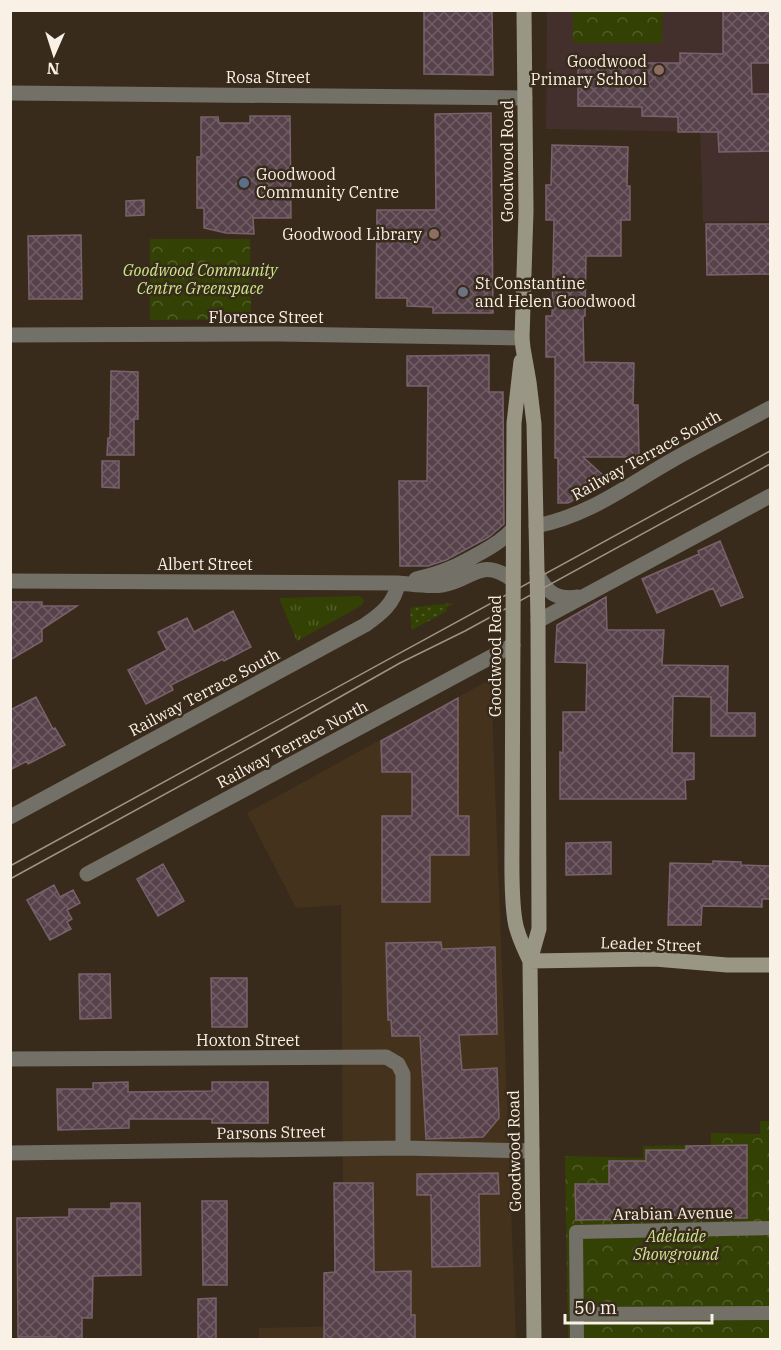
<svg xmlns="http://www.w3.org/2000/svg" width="781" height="1350" font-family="'IBM Plex Serif',serif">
<defs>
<pattern id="grass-tufts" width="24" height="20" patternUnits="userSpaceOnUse" patternTransform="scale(1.5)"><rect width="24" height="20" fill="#334104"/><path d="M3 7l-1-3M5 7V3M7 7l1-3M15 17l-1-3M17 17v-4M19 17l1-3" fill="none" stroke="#515d29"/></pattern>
<pattern id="park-crowns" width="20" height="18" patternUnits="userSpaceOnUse" patternTransform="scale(1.5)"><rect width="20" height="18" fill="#334104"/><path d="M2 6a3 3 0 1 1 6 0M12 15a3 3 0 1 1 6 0" fill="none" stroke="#515d29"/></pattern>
<pattern id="garden-dots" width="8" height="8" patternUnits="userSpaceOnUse" patternTransform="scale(1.5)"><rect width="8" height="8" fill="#334104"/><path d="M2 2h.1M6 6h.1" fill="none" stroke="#515d29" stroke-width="1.8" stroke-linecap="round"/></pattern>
<pattern id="building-cross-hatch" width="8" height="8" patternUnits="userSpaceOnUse" patternTransform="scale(1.5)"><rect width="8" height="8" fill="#57424b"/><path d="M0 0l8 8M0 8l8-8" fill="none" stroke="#705e65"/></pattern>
</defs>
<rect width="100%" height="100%" fill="#382b1b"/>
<path fill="#44321c" d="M491,679L516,1339H259V1328L344,1326L341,905L296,908L247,813Z"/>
<path fill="#432f2c" d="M547,11H770V221L703,222L700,132L546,129Z"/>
<path fill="url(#grass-tufts)" d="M360,596L364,600L363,604L359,607L297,641L279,598Z"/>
<path fill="url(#park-crowns)" d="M573,11H663L662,43H573Z
M150,239H250L251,319L150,320Z
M760,1121H770V1339H568L565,1156L643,1158V1146L711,1145V1133L760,1134Z"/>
<path fill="url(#garden-dots)" d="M454,603L446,608L447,611L412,630L410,609L413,607Z"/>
<path fill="url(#building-cross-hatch)" stroke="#79626b" stroke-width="1.5" d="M424,10H492L493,75L424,74Z
M723,10H771V63H751L752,94H771V151L719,152L718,132H678V117L642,116V107L578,106V67H643V63H680V53L723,54Z
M491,113L493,313H433V307L407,306V298H376L377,210H436L435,114Z
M250,116H290L291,218H253L254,234L226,233L204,228V208H197V157H201V117H218L219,123H250Z
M552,145L628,147L627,186H630V220H621V256H586L585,316H583L584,362L634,363L633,405H638L639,457H583L605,477L603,485L568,503H558V458H555V357H546V316H552L554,220H546V185H551Z
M144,200V215L126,216V201Z
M706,224H771V274L707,275Z
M81,235L82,299H29L28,236Z
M489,355V392H503L504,524L489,537L446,560L428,566H400L399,481H427L428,386H407V356Z
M111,371L138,372V419H134V455H107L108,438H110Z
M102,461H119V488L102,487Z
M720,541L743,597L721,606L713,588L657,613L642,579L699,554L698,551Z
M606,597L607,630H664L662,665L728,666L727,713H755V736H711V697L673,696L672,753H694V779L685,780L686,799H560V752L563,753V712H586L587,663L555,662L557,625Z
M10,602H42V606H77L42,629V641L10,660Z
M233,611L251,647L224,661L223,659L171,685L173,690L146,704L128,670L167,650L158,632L187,618L194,632Z
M36,697L53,729L55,728L65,745L28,764L27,761L10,770V710Z
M458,698V816H469V855H430V902H382V816H412V772H382L381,741Z
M611,842V874L566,875V843Z
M713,861L741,862V865L771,866V899H762V907L702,906L701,925H668L670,863L713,864Z
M163,864L184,901L158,916L137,879Z
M54,885L60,897L73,890L80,903L67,910L72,919L67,922L71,929L50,940L27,900Z
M441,942L442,949L495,947L497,1034L459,1035L462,1070L497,1068L499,1118L483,1137L426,1139L420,1036H392L391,1020H388L386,943Z
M79,974H110L111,1018L80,1019Z
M211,978H247V1027H212Z
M128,1082V1092L212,1091V1082H268V1123H212V1119H129V1128L58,1130L57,1089H93V1083Z
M747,1145V1218H686L576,1220L575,1184H609V1161H646V1150H686V1146Z
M498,1173L499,1194H479L480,1266L432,1267L431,1195H417V1174Z
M334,1183H373L374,1272L411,1271V1315H415V1340H324V1273L335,1272Z
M202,1201H227V1285H203Z
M111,1203H140L141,1275L93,1276L92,1318H82V1340H56V1337H18L17,1218L69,1217V1209H111Z
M216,1298V1340H198V1299Z"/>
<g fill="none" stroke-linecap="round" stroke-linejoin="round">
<path stroke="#737067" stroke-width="14" d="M577,1314L770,1313
M577,1340L576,1232L770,1228"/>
<path stroke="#737067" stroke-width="15" d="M10,93L525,98
M10,335L279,334L522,338
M536,526C587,516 624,488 669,462C702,443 737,426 770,408
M537,573C547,593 556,600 578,597
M416,579C444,573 457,566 482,552C493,546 503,540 512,530
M10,581L398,583C412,584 428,587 442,585C474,580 479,556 513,580
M538,621L770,496
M10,817L365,625C381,614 395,603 398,583
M87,874L513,645
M10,1059L386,1057L398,1064L403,1074V1148
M10,1153L403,1148L532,1151"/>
<path stroke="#9a9686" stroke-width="15" d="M524,10L526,211L522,338L523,348L529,382L534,424L538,621L539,929L530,961L534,1340
M521,361L514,423L512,845C512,870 511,896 515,921C517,935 524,948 530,961
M530,961L655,959L727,965H770"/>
<path stroke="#9e9387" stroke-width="1.5" d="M10,866L770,451
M10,879L262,741L400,663L465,631L770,464"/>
</g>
<g fill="#8d6e63" stroke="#382b1b" stroke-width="2">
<circle cx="659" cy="70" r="6"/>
<circle cx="434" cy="234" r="6"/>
</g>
<circle fill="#5c6f8a" stroke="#382b1b" stroke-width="2" cx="244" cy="183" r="6"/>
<circle fill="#6b7280" stroke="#382b1b" stroke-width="2" cx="463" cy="292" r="6"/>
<g text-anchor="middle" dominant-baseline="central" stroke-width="5" stroke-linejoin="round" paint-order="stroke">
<g font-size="16" fill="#f9f0e6" stroke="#382b1b" text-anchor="end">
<text x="647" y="61">Goodwood<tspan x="647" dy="18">Primary School</tspan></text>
<text x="256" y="174" text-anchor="start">Goodwood<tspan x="256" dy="18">Community Centre</tspan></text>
<text x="422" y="234">Goodwood Library</text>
<text x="475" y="283" text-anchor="start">St Constantine<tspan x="475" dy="18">and Helen Goodwood</tspan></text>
</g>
<g font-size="16" fill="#f9f0e6" stroke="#382b1b">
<text x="268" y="77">Rosa Street</text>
<text transform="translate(507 161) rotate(-90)">Goodwood Road</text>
<text x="266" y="317">Florence Street</text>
<text transform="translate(646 455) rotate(-29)">Railway Terrace South</text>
<text x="205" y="564">Albert Street</text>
<text transform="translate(495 656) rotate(-90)">Goodwood Road</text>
<text transform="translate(204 692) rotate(-28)">Railway Terrace South</text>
<text transform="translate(292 744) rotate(-28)">Railway Terrace North</text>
<text transform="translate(651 944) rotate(2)">Leader Street</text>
<text x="248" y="1040">Hoxton Street</text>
<text transform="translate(271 1132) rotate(-1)">Parsons Street</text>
<text transform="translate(514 1151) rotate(-91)">Goodwood Road</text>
<text transform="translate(673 1213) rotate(-1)">Arabian Avenue</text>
</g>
<g font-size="16" font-style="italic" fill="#cde88c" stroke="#382b1b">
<text x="200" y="270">Goodwood Community<tspan x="200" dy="18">Centre Greenspace</tspan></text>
<text x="676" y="1236">Adelaide<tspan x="676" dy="18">Showground</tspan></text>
</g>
</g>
<rect width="781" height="1350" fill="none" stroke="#f9f0e6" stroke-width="24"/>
<g transform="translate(54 54) rotate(183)" stroke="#382b1b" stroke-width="4.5" paint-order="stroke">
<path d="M0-4.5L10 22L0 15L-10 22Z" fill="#f9f0e6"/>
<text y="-9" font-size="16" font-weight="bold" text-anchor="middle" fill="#f9f0e6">N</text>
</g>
<path d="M565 1314v9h147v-9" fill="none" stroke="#f9f0e6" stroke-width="3"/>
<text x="574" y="1314" font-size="18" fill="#f9f0e6" stroke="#382b1b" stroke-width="4.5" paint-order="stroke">50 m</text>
</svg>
